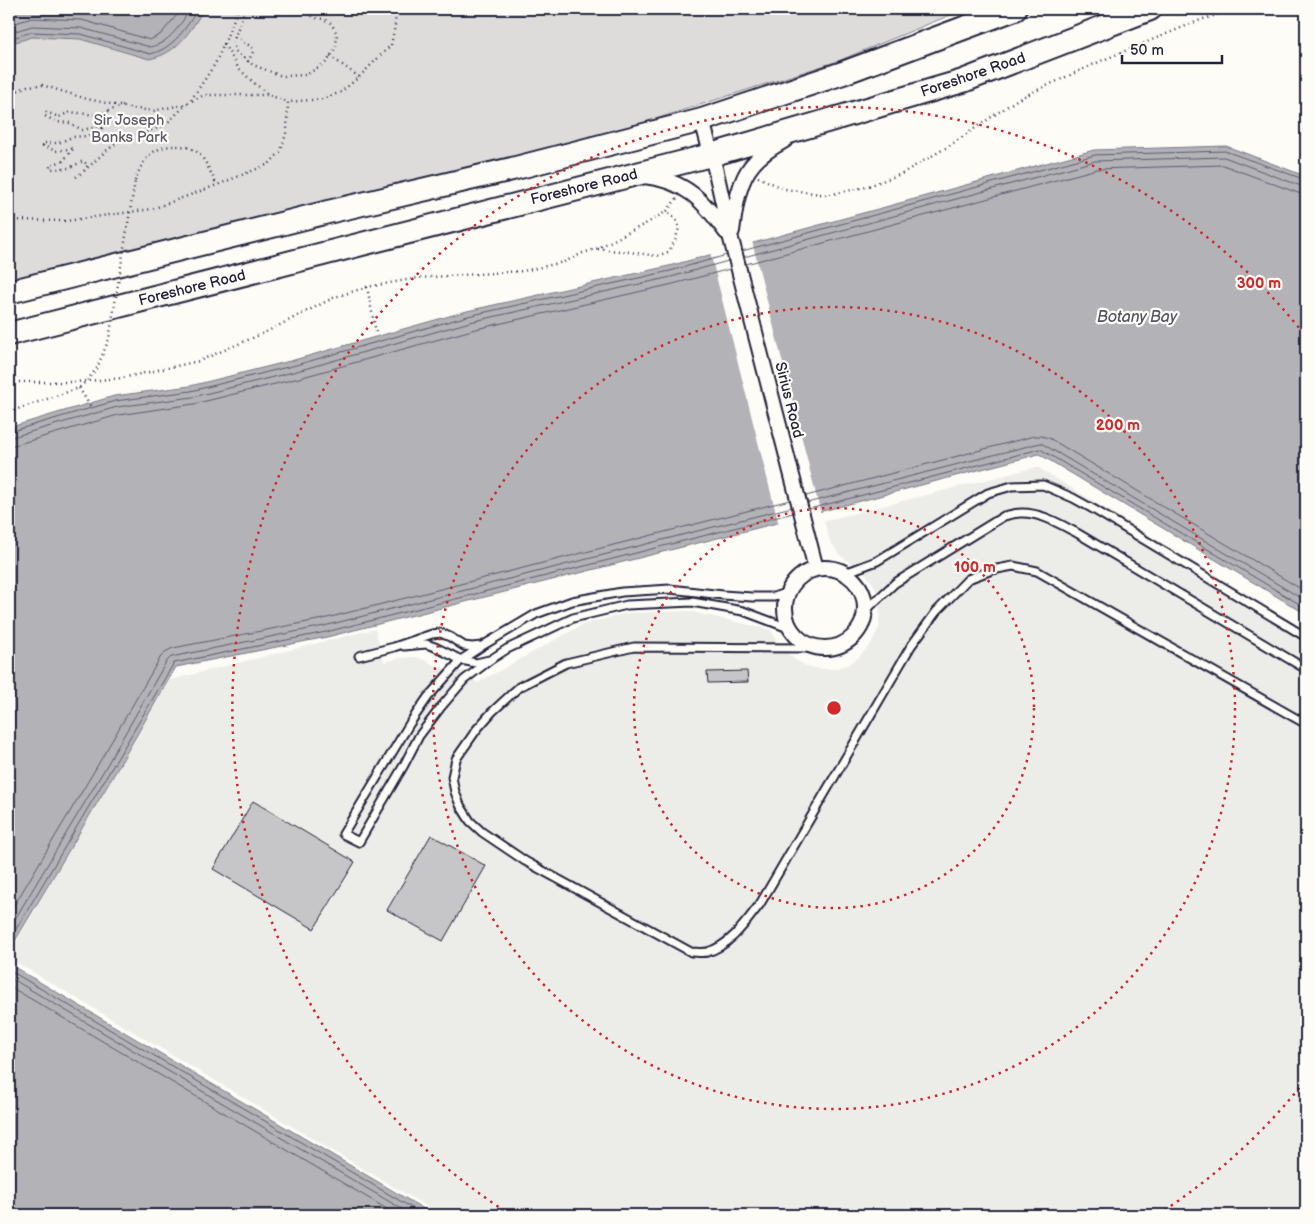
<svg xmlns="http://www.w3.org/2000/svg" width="1315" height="1224" font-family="'Balsamiq Sans',sans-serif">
<rect width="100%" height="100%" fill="#fdfcf7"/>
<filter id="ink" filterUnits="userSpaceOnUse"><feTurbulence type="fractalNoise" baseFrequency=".02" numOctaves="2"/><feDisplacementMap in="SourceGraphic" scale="10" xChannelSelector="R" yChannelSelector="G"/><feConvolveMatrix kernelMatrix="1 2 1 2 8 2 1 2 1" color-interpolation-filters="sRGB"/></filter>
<g filter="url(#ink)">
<path fill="#ecece9" d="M1037,467L1306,630V1215H441L9,958V954L170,680L375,629L384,662L401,658L416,657L427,661L440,668L466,672L477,683L584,624L629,613L688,611L771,630L776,640L784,651L794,659L806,666L819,669H833L847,665L858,658L871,644L879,627L880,606L875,587L866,574L840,555L830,541L824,521Z"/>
<path fill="#dddcdb" stroke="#807f8b" d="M9,9H965L838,61L602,136L9,282Z"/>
<path fill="#b2b2b7" stroke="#787885" d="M9,9H204C190,32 177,54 149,59L80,39L32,37L9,44Z
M1226,146L1305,176L1306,189V614L1039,454L777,523L327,637L176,667L112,778L9,951V428L11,427L114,396L190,386L294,360L467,311L669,266L1094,150Z
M9,964L434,1215H9Z"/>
<path fill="#fdfcf7" d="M752,241L821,514L779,525L710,252Z"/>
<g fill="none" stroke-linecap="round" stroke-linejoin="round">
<path stroke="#5c5c6d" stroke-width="1" d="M9,25L32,18L82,20L150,40L161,34L182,9
M9,33L32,26L81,28L150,47C169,44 181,24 190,9
M9,39L32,32L81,34L150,54C173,49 186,28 198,9
M742,251L1095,155L1225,151L1306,180
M744,257L1095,161L1224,157L1301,186L1306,187
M746,264L1097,169L1223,165L1298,193L1306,194
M9,432L115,401L191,391L296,365L468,316L670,271L727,255
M9,438L117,407L193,397L297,371L470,322L671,277L728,261
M9,446L15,445L118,415L194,404L299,378L472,330L673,284L730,269
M806,496L1034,436H1041L1049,438L1306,592
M807,503L1036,444L1041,443L1306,601
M809,509L1040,449L1306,608
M9,914L96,768L160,658L165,652L173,648L323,619L790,500
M9,929L103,772L166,662L171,657L324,626L792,507
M9,941L174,663L326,632L793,513
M9,970L424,1215
M9,977L412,1215
M9,986L397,1215"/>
</g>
<path fill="#c6c6c8" stroke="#22223b" d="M747,671L748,682L708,683L707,672Z
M253,801L355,862L314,929L213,869Z
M431,835L486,866L443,941L387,910Z"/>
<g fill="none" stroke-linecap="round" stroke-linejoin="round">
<g stroke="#22223b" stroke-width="11">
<path id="service" d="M845,573L877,561L988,493L1012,486L1043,485L1073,498L1093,509L1306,637
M865,611L895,583L1004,516C1009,515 1015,513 1020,513C1040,512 1060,524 1077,533L1306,669
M404,646L426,644L435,647L461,660L476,663L489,660
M482,646L461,660L428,697L410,723L343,834L359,842L404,765L419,736L441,707L464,680L490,660L507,649L573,618L627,605L692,602L743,611L791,629
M822,648L634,647L566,663L519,687L492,712L477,729L456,759L452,777L455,792L460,805L470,821L482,832L525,861L691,952C696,952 702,953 707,952C730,946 746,922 760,904L911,646L936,612L968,579L992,570L1013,566L1037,571L1306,724
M359,656L394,647L432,634L441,633L450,637L464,646L472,647L482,646L536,614L572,601L622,592L670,589L723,595L752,597H774L788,592"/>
</g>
<g stroke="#22223b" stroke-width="18">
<path id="minor" d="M702,120L716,172L731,239L816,569
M644,176C685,180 704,201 726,232
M732,231C735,209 738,181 753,164C761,154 774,146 785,140
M785 608a40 40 0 1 1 80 0a40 40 0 1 1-80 0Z"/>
</g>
<g stroke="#22223b" stroke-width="26">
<path id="primary" d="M9,292L328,212L512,169L702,120L843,73L1015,9
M9,334L711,155L963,81L1150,9"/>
</g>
<path stroke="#22223b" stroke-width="2.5" stroke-dasharray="1 4" stroke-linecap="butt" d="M245,9L233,42L235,51L253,65L282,76L306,75L327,62L336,47L337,34L331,23L323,19L315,18L299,9
M1291,9L1302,12L1306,16
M235,37L252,47L253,52L248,62
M224,44L239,69L253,82L269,95L288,102
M330,56L359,77
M9,95L27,86L42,85L87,99L130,108L153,111L186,104L204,95H269
M191,100L215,64L224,44L238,9
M84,171L88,165L83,161L69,168L50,169V165L63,161L74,148L56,151L43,146V143H58L72,137L88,136L102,128L97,127L82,130L70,123L57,122L45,116L46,112L59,117L70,112L96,115L123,106
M76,177L84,171L106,151L121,140L164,126L187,104
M758,177L785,189L827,195L866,187L901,174L949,146L1018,99L1103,60L1203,19L1238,9
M135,181C143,158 153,145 179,146C184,146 193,148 197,152C206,160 211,174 217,185
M9,220L66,221L152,209L217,185L269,164L281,151L287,130L288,102L323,99L341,92L359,77L391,45L395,26L396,9
M598,249L630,252L657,256L668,252L675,241L679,228L676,220L667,211
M367,287L376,332
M9,382H75L122,378L199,361L264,333L335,297L367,287L418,278L523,271L564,262L583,253L596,249L649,222L667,211L677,198
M79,388L91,407"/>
<use href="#service" stroke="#fdfcf7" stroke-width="7"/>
<use href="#minor" stroke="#fdfcf7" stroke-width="14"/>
<use href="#primary" stroke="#fdfcf7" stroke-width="22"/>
<path stroke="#22223b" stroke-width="2.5" stroke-dasharray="1 4" stroke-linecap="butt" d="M9,412L79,388L89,378L97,368L109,339L135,181"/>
</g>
</g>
<g fill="none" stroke="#d62828" stroke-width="2.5" stroke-dasharray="2.5 5">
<circle cx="834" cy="708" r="200"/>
<circle cx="834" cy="708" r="401"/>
<path d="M1304 1082A601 601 0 0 1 1157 1215M511 1215A601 601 0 1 1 1304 334"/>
</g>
<g text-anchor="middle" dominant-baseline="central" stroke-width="4.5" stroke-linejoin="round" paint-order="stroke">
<g font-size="15" fill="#22223b" stroke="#fdfcf7">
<text transform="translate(973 75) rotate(-19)">Foreshore Road</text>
<text transform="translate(584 187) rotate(-14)">Foreshore Road</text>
<text transform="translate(192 288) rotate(-14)">Foreshore Road</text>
<text transform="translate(789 400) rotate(76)">Sirius Road</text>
</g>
<g font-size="15" fill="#5a5a6b" stroke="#fdfcf7">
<text x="129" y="120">Sir Joseph<tspan x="129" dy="17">Banks Park</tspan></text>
</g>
<g font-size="16" font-style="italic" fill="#545466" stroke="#fdfcf7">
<text x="1137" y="317">Botany Bay</text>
</g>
</g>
<circle cx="834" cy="708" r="8" fill="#d62828" stroke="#fdfcf7" stroke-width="2.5"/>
<g font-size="15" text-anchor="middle" font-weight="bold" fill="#d62828" stroke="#fdfcf7" stroke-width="4.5" stroke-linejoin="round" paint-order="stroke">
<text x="1259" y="288">300 m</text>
<text x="1118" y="430">200 m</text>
<text x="975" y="572">100 m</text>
</g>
<rect width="1315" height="1224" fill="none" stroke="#fdfcf7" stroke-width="30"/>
<rect x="15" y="15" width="1285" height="1194" fill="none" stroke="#22223b" stroke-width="2" filter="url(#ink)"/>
<path d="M1122 55v8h100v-8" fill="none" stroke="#22223b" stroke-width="2.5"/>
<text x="1130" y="55" font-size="15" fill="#22223b" stroke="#fdfcf7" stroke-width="4" paint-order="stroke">50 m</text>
</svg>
